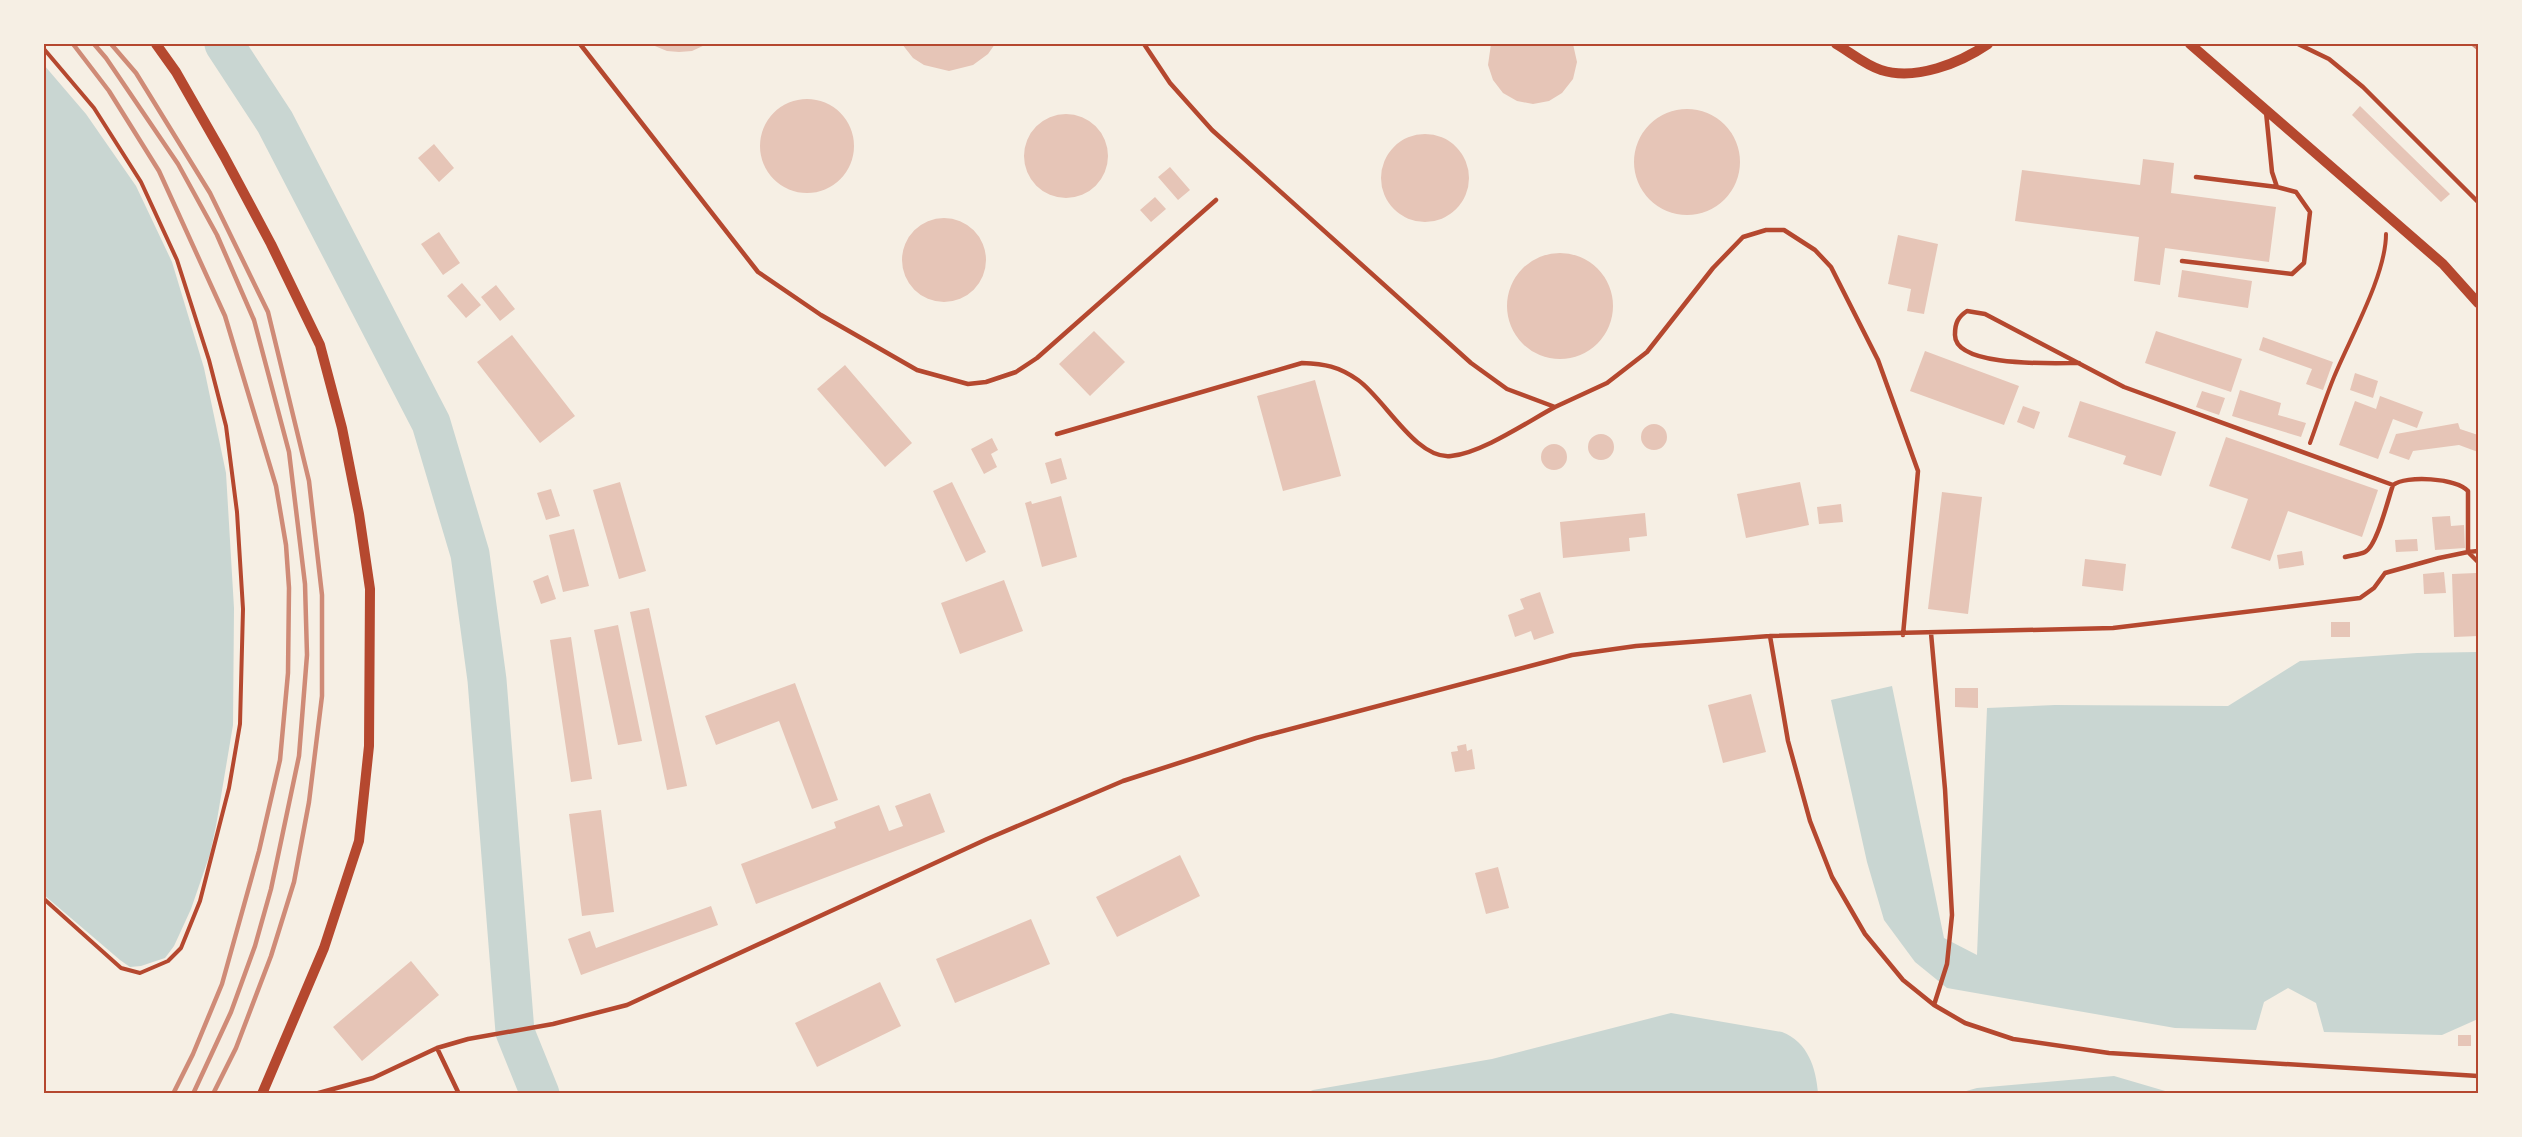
<svg xmlns="http://www.w3.org/2000/svg" width="2522" height="1137" font-family="Barlow,sans-serif">
<rect width="100%" height="100%" fill="#f6efe4"/>
<path fill="#c9d6d2" d="M44,65L86,114L136,186L172,262L204,368L226,473L234,608L233,725L216,826L210,854L191,909L174,946L165,958L141,966L130,967L120,960L44,895Z
M2478,652V1019L2442,1035L2324,1032L2316,1003L2288,988L2264,1002L2256,1030L2175,1028L1947,988L1915,962L1884,920L1867,862L1831,700L1892,686L1944,938L1977,955L1987,708L2055,705L2228,706L2300,661L2417,653Z
M1671,1013L1782,1032C1808,1042 1816,1068 1818,1093H1306L1313,1090L1492,1059Z
M2114,1076L2172,1093H1959L1977,1088Z"/>
<g fill="none" stroke-linecap="round" stroke-linejoin="round">
<path stroke="#c9d6d2" stroke-width="39" d="M224,44L275,122L431,423L470,554L487,680L515,1032L540,1094"/>
</g>
<path fill="#e6c5b7" d="M650,44H707L692,51L679,52L667,51Z
M902,44H995L988,54L973,65L949,71L924,65L913,58Z
M1491,44H1573L1577,62L1573,79L1562,93L1549,101L1533,104L1517,101L1503,93L1493,80L1488,65Z
M760 146a47 47 0 1 1 94 0a47 47 0 1 1-94 0Z
M2360,106L2450,194L2441,202L2352,115Z
M1634 162a53 53 0 1 1 106 0a53 53 0 1 1-106 0Z
M1024 156a42 42 0 1 1 84 0a42 42 0 1 1-84 0Z
M1381 178a44 44 0 1 1 88 0a44 44 0 1 1-88 0Z
M434,144L454,168L439,182L418,158Z
M2143,159L2174,163L2171,193L2276,207L2269,262L2165,248L2160,285L2134,281L2139,237L2015,221L2022,170L2140,185Z
M1170,167L1190,190L1178,200L1158,177Z
M1155,197L1166,209L1151,222L1140,210Z
M902 260a42 42 0 1 1 84 0a42 42 0 1 1-84 0Z
M439,232L460,263L443,275L421,244Z
M1898,235L1938,244L1924,314L1907,311L1911,289L1888,284Z
M1507 306a53 53 0 1 1 106 0a53 53 0 1 1-106 0Z
M2182,270L2252,281L2248,308L2178,297Z
M462,283L481,305L466,318L447,296Z
M496,285L515,309L500,321L481,297Z
M1094,331L1125,362L1090,396L1059,364Z
M2156,331L2242,359L2231,392L2145,363Z
M512,335L575,416L540,443L477,362Z
M2263,337L2333,362L2323,390L2306,384L2312,369L2259,350Z
M1925,351L2019,386L2004,425L1910,391Z
M845,365L912,443L885,467L817,389Z
M2355,373L2378,381L2373,398L2350,390Z
M1315,380L1341,476L1283,491L1257,396Z
M2240,390L2281,403L2278,415L2306,423L2301,437L2232,416Z
M2202,391L2225,398L2219,415L2196,407Z
M2380,396L2423,412L2417,428L2393,419L2378,459L2339,445L2355,401L2376,409Z
M2080,401L2176,432L2161,476L2123,464L2126,456L2068,437Z
M2023,406L2040,412L2034,429L2017,422Z
M2458,423L2460,429L2478,435V452L2459,445L2413,451L2409,460L2389,453L2396,434Z
M1641 437a13 13 0 1 1 26 0a13 13 0 1 1-26 0Z
M1588 447a13 13 0 1 1 26 0a13 13 0 1 1-26 0Z
M2226,437L2378,490L2362,537L2288,511L2270,561L2231,548L2248,499L2209,486Z
M992,438L998,450L991,454L997,467L984,474L971,449Z
M1541 457a13 13 0 1 1 26 0a13 13 0 1 1-26 0Z
M1061,458L1067,479L1051,484L1045,463Z
M620,482L646,571L619,579L593,490Z
M952,482L986,552L966,562L933,491Z
M1800,482L1809,525L1746,538L1737,494Z
M551,489L560,516L546,520L537,493Z
M1942,492L1982,497L1968,614L1928,609Z
M1061,496L1077,557L1042,567L1025,503L1031,501L1032,504Z
M1841,504L1843,522L1819,524L1817,507Z
M1645,513L1647,536L1629,538L1630,551L1563,558L1560,522Z
M2450,516L2451,526L2464,525L2465,548L2435,550L2432,517Z
M574,529L589,586L563,592L549,535Z
M2417,539L2418,551L2396,552L2395,540Z
M2302,551L2304,565L2279,569L2277,555Z
M2085,559L2126,564L2123,591L2082,586Z
M2444,572L2446,593L2424,594L2423,574Z
M2476,573L2478,636L2454,637L2452,574Z
M548,575L556,599L541,604L533,581Z
M1004,580L1023,631L960,654L941,603Z
M1540,592L1554,633L1534,640L1531,631L1515,637L1508,615L1524,609L1520,599Z
M649,608L687,786L667,790L630,612Z
M2331,622H2350V637H2331Z
M618,625L642,741L618,745L594,630Z
M571,637L592,779L571,782L550,640Z
M795,683L838,800L812,809L779,721L716,745L705,716Z
M1955,688H1978V708L1955,707Z
M1751,694L1766,752L1723,763L1708,705Z
M1466,744L1467,751L1472,749L1475,769L1455,772L1451,752L1458,751L1457,746Z
M930,793L945,832L756,904L741,864L836,828L834,822L879,805L889,831L903,826L895,806Z
M601,810L614,912L582,916L569,814Z
M1180,855L1200,896L1117,937L1096,897Z
M1498,867L1509,908L1486,914L1475,873Z
M711,906L718,925L581,975L568,939L590,931L596,948Z
M1031,919L1050,964L955,1003L936,959Z
M411,961L439,995L362,1061L333,1027Z
M880,982L901,1026L817,1067L795,1023Z
M2458,1035H2471V1046H2458Z"/>
<g fill="none" stroke-linecap="round" stroke-linejoin="round">
<path stroke="#b5482f" stroke-width="4" d="M44,49L94,108L141,182L177,260L209,360L226,426L237,512L243,609L240,724L229,788L200,901L181,948L168,961L140,973L121,968L44,899
M2310,443C2318,421 2325,399 2334,377C2350,338 2386,275 2386,234"/>
<path stroke="#b5482f" stroke-width="4.5" d="M580,44L758,272L821,315L917,370L968,384L986,382L1016,372L1037,358L1216,200
M1144,44L1170,83L1212,130L1471,363L1507,389L1555,407L1607,383L1647,352L1713,268L1743,237L1766,230H1784L1815,250L1831,267L1878,360L1918,471L1903,635
M2298,44L2329,59L2363,87L2478,202
M2196,177L2277,187L2272,172L2266,112
M2182,261L2292,274L2304,263L2310,212L2296,192L2277,187
M1057,434L1302,363C1325,364 1338,366 1358,380C1384,398 1416,460 1451,456C1482,453 1527,422 1555,407
M2468,552L2478,562
M2468,552L2478,551
M2345,557C2351,555 2359,555 2365,552C2377,546 2388,499 2393,485
M1931,633L1945,789L1952,915L1947,964L1934,1005
M1770,636L1788,741L1810,821L1832,877L1865,934L1903,980L1934,1005L1965,1023L2013,1039L2109,1053L2478,1076
M437,1048L459,1094
M315,1094L373,1078L437,1048L468,1039L553,1024L627,1005L987,839L1123,781L1256,738L1572,655L1636,646L1770,636L2113,628L2360,598L2374,588L2385,573L2439,558L2468,552V491C2456,478 2406,475 2393,485L2124,387L1985,314L1967,311C1958,317 1955,323 1955,334C1953,368 2055,363 2079,363"/>
<path stroke="#b5482f" stroke-width="10" d="M156,44L176,72L224,156L271,244L320,345L342,428L359,514L370,589L369,746L359,841L324,948L262,1094
M1836,44C1850,52 1865,65 1881,70C1916,81 1960,63 1988,44
M2190,44L2443,264L2478,303"/>
<path stroke="#cf8b77" stroke-width="4.5" d="M73,44L109,91L159,171L225,316L276,486L286,545L289,588L288,673L280,760L259,851L222,984L193,1054L173,1094
M94,44L106,58L178,164L217,235L254,320L289,452L305,584L307,655L299,756L271,889L255,946L231,1012L193,1094
M111,44L136,73L210,193L268,312L309,481L322,595V696L309,802L294,882L271,956L236,1048L213,1094
M2473,44L2478,48"/>
</g>
<rect width="2522" height="1137" fill="none" stroke="#f6efe4" stroke-width="90"/>
<rect x="45" y="45" width="2432" height="1047" fill="none" stroke="#b5482f" stroke-width="2"/>
</svg>
